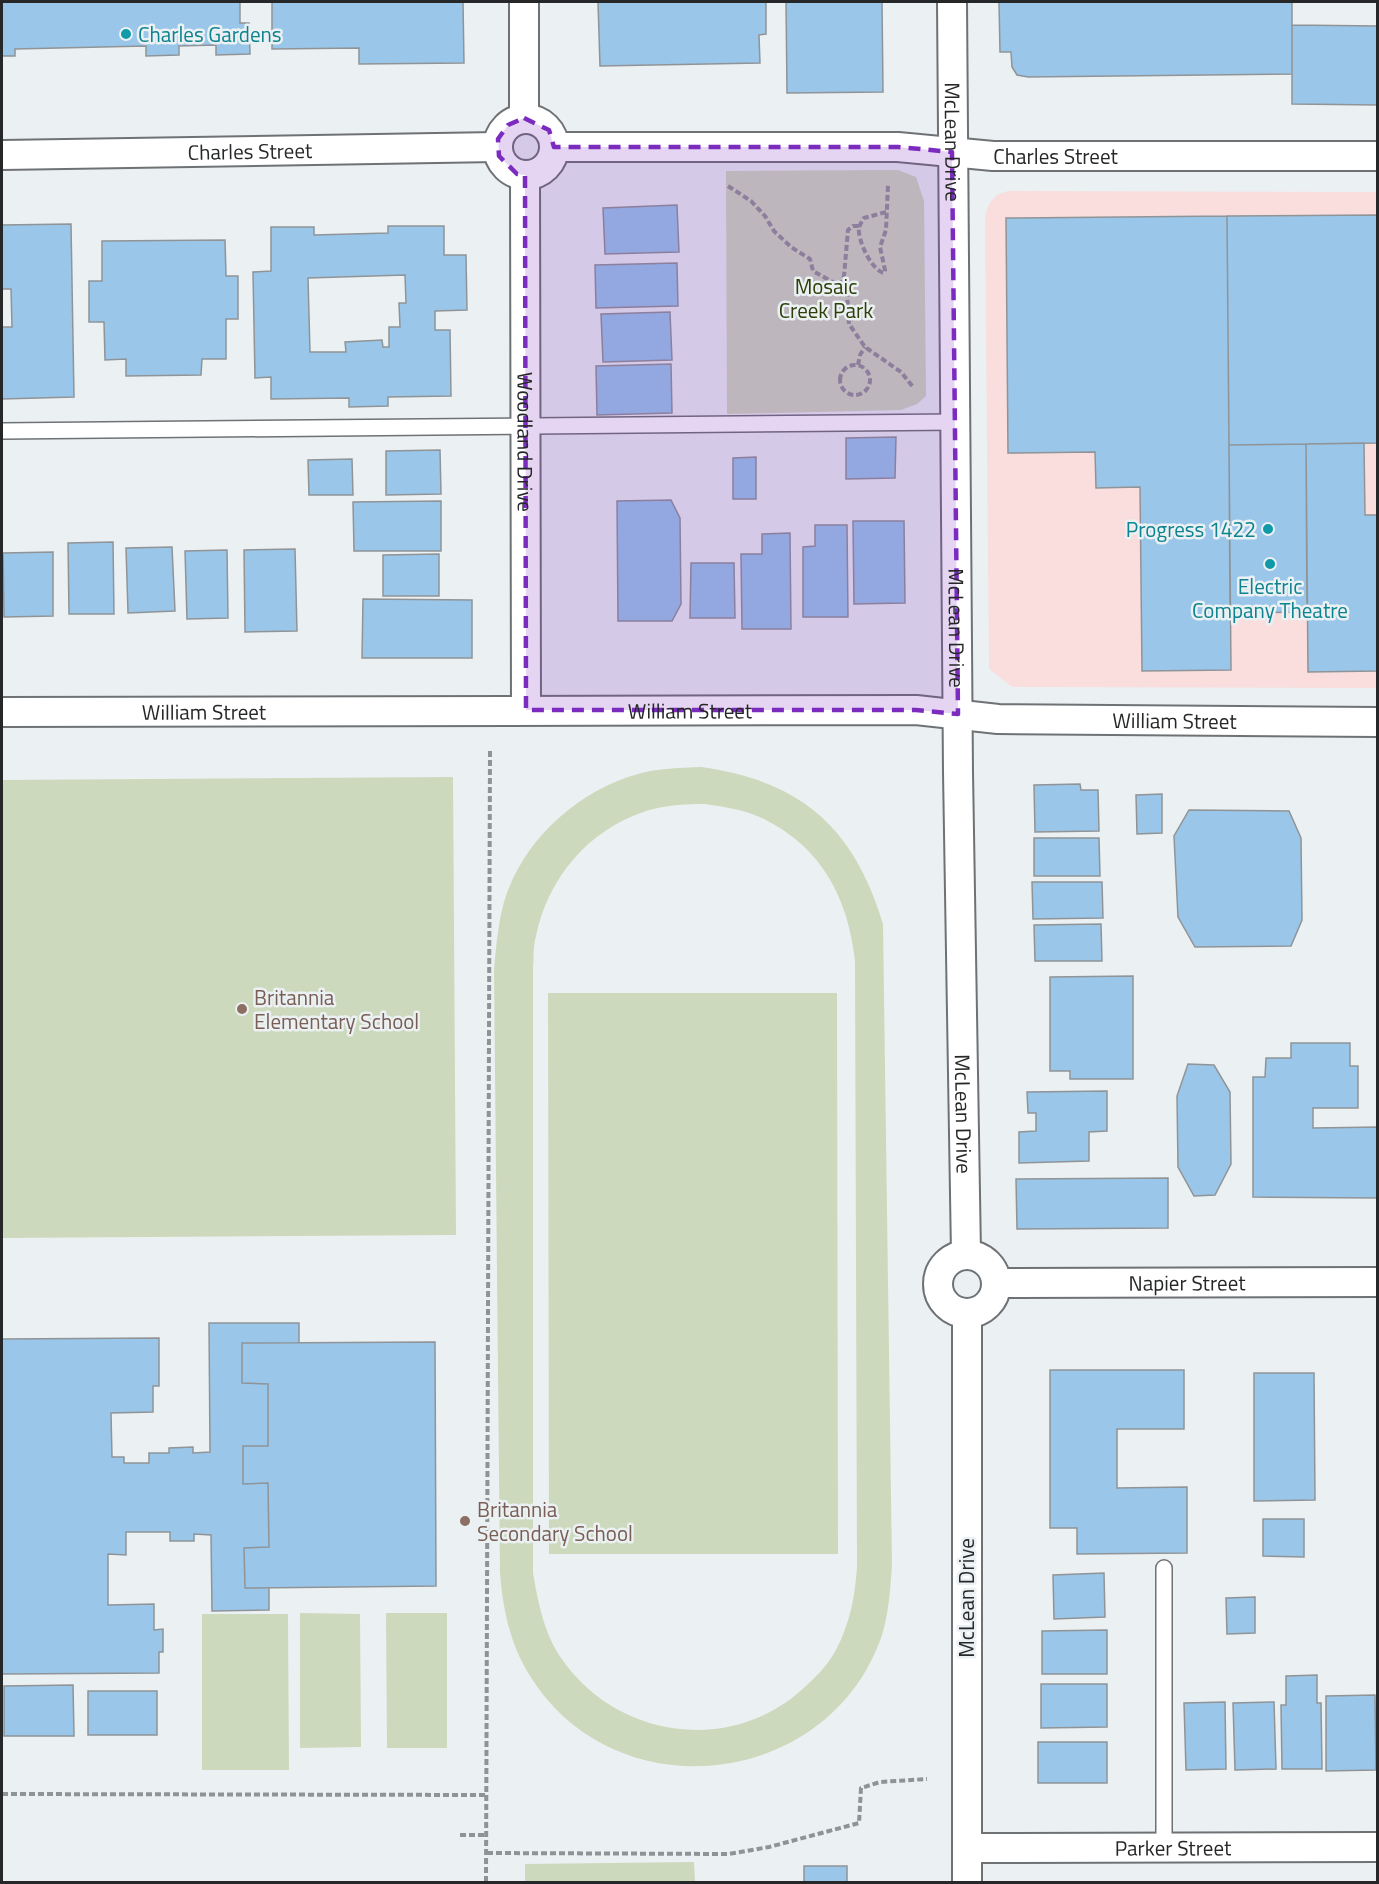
<svg xmlns="http://www.w3.org/2000/svg" width="1379" height="1884" font-family="'Titillium Web',sans-serif">
<rect width="100%" height="100%" fill="#ebf0f3"/>
<path fill="#f9dedd" d="M1008,191L1377,192V688L1012,687L989,669L985,216L989,204L997,195Z"/>
<path fill="#cdd9bc" fill-rule="evenodd" d="M898,170L916,177L924,201L926,396L917,404L901,410L727,414L726,171Z
M701,767C801,781 854,827 883,924L892,1566C890,1590 889,1614 881,1638C827,1789 615,1813 530,1676C510,1644 503,1610 500,1573L494,970C496,947 498,924 504,902C522,841 577,791 638,774C658,768 680,768 701,767ZM705,804C725,807 746,810 764,819C822,848 848,898 855,961L857,1567C855,1597 850,1623 836,1650C829,1663 818,1675 807,1685C735,1755 618,1741 561,1658C544,1633 538,1602 533,1573V968C534,958 533,946 536,936C548,878 588,830 646,811C665,805 685,804 705,804Z
M453,777L456,1235L2,1238V780Z
M548,993H837L838,1554H549Z
M300,1613L360,1614L361,1747L300,1748Z
M386,1613H447V1748H387Z
M202,1614H288L289,1770H202Z
M694,1862L695,1882H525V1864Z"/>
<path fill="#99c6e9" stroke="#909497" stroke-width="1.5" fill-rule="evenodd" d="M2,2H240V23H249L250,54L216,55V45L179,46V55L146,56V46L15,49V56H2Z
M272,2H463L464,63L359,64V48L272,49Z
M598,2H766V34L759,35L760,63L600,66Z
M786,2H882L883,92L787,93Z
M999,2H1292V74L1028,77L1017,75L1012,67L1011,52H1000Z
M1292,25L1378,26V105L1292,104Z
M677,205L679,252L605,254L603,208Z
M1378,215V443L1229,445L1227,216Z
M1227,216L1231,670L1142,671L1140,487L1096,488L1095,452L1008,453L1006,218Z
M71,224L74,397L2,399V327H12L11,289H2V225Z
M388,226H444V255H466L467,310L435,311V330H450L451,396L388,397V406L349,407V398L271,399V377L255,378L253,272L271,271V227H314V235L388,233ZM405,275L406,303H399L400,327H389V347H383L382,340L345,342L346,352H310L308,278Z
M225,240L226,276H238V319H226V359H202L201,375L126,376V359L105,360L104,322H89V281H102V241Z
M677,263L678,306L596,308L595,265Z
M670,312L672,360L603,362L601,314Z
M671,364L672,413L597,415L596,366Z
M896,437L895,478L846,479V438Z
M1364,443L1365,515H1378V671L1308,672L1306,444Z
M1306,444L1307,612L1230,613L1229,445Z
M440,450L441,494L386,495V451Z
M756,457V499H733V458Z
M352,459L353,495H309L308,460Z
M671,500L680,518L681,604L672,621H618L617,501Z
M441,501V551H354L353,502Z
M853,521H904L905,603L854,604Z
M815,525H847L848,617H803V547L815,546Z
M790,533L791,629H742L741,554H762V534Z
M113,542L114,614H69L68,543Z
M172,547L175,611L128,613L126,548Z
M295,549L297,631L245,632L244,550Z
M227,550L228,618L187,619L185,551Z
M53,552V616L4,617L3,553Z
M439,554V596H383V555Z
M691,563H734L735,618H690Z
M363,599L472,600V658H362Z
M1080,784L1081,790H1098L1099,831L1035,832L1034,785Z
M1162,794V833L1137,834L1136,795Z
M1189,810L1289,811L1301,838L1302,920L1291,946L1195,947L1178,917L1174,836Z
M1034,838H1099L1100,876H1034Z
M1032,882H1102L1103,918L1033,919Z
M1101,924L1102,961H1035L1034,925Z
M1133,976V1079H1070V1071H1050V977Z
M1291,1043H1350V1066H1358V1108H1313V1128L1378,1127V1198L1253,1197V1077H1265L1266,1058H1291Z
M1188,1064L1214,1065L1230,1092L1231,1164L1215,1195L1194,1196L1178,1167L1177,1096Z
M1107,1091V1131L1089,1132V1161L1019,1163V1132L1036,1131V1113H1028L1027,1092Z
M1168,1178V1228L1017,1229L1016,1179Z
M209,1323H299V1343H242V1383L268,1384V1446H243V1484L268,1483L269,1547L244,1548L245,1588H269V1610L212,1611L211,1535L194,1534V1541H170V1532H126V1555L108,1554V1605L154,1604V1630L163,1629V1652H159V1673L2,1674V1339L159,1338V1386H153V1412L111,1413L112,1457H124V1463H149V1453H169V1448L193,1447V1453L210,1452Z
M435,1342L436,1586L245,1588L244,1548L269,1547L268,1483L243,1484V1446H268V1384L242,1383V1343Z
M1050,1370H1184V1429H1117V1488L1187,1487V1553L1077,1554V1528H1050Z
M1254,1373H1314L1315,1500L1254,1501Z
M1263,1519H1304V1557L1263,1556Z
M1104,1573L1105,1617L1054,1619L1053,1575Z
M1255,1597V1633L1227,1634L1226,1598Z
M1107,1630V1674H1042V1631Z
M1317,1675V1703H1321L1322,1769H1282L1281,1705H1286V1676Z
M1041,1684H1107V1727L1041,1728Z
M73,1685L74,1736H4V1686Z
M88,1691H157V1735H88Z
M1375,1695L1376,1770L1326,1771V1696Z
M1225,1702L1226,1769L1186,1770L1184,1703Z
M1274,1702L1276,1769L1235,1770L1233,1703Z
M1038,1742H1107V1783H1038Z
M804,1866H847V1882H804Z"/>
<g fill="none" stroke-linecap="round" stroke-linejoin="round">
<g stroke="#6e7275" stroke-width="18">
<path id="lane" d="M2,431L957,422
M1164,1568V1848"/>
</g>
<g stroke="#6e7275" stroke-width="32">
<g id="street">
<path d="M524,2V118"/>
<path id="s1" d="M952,2L958,772L966,1254"/>
<circle cx="526" cy="147" r="28"/>
<path id="s2" d="M554,147H898L993,156H1378"/>
<path id="s3" d="M2,155L497,147"/>
<path id="s4" d="M525,175L526,710"/>
<path id="s5" d="M2,712L916,710L998,719L1378,722"/>
<circle cx="967" cy="1284" r="29"/>
<path id="s6" d="M997,1283L1378,1282"/>
<path d="M967,1313V1882"/>
<path id="s7" d="M967,1848L1378,1847"/>
</g>
</g>
<path stroke="#909395" stroke-width="4" stroke-dasharray="6 3" stroke-linecap="butt" d="M728,186L751,201L765,216L774,231L791,247L810,259L813,271L840,286L847,294L849,324L865,347L901,372L913,387
M886,212L864,218C863,219 860,225 859,227C857,239 871,270 884,273L885,270L880,247L886,230L888,185
M840,286L844,276L848,230L853,226H859
M858,365L860,355L865,347
M840 380a15 15 0 1 1 30 0a15 15 0 1 1-30 0Z
M2,1794L487,1795
M460,1835H487
M487,1853L729,1854L769,1847L859,1823L861,1788L880,1782L927,1779
M486,1882L490,750"/>
<use href="#lane" stroke="#fff" stroke-width="15"/>
<use href="#street" stroke="#fff" stroke-width="28"/>
</g>
<path fill="#7b2cbf" fill-opacity="0.2" stroke="#7b2cbf" stroke-width="4.5" stroke-dasharray="12 8" stroke-linejoin="round" d="M524,118L549,130L554,147H898L952,152L958,714L916,710H526L525,175L517,174L499,156L498,139L508,125Z"/>
<g fill="#0f9aa8" stroke="#ebf0f3" stroke-width="2">
<circle cx="126" cy="34" r="6"/>
<circle cx="1268" cy="529" r="6"/>
<circle cx="1270" cy="564" r="6"/>
</g>
<g fill="#8d6e63" stroke="#ebf0f3" stroke-width="2">
<circle cx="242" cy="1009" r="6"/>
<circle cx="465" cy="1521" r="6"/>
</g>
<g text-anchor="middle" dominant-baseline="central" stroke-width="5" stroke-linejoin="round" paint-order="stroke">
<g font-size="21" fill="#0d838f" stroke="#ebf0f3" text-anchor="start">
<text x="138" y="34">Charles Gardens</text>
<text x="1256" y="529" text-anchor="end">Progress 1422</text>
<text x="1270" y="586" text-anchor="middle">Electric<tspan x="1270" dy="24">Company Theatre</tspan></text>
</g>
<g font-size="21" fill="#262728" stroke="#ebf0f3">
<text stroke="none"><textPath href="#s1" startOffset="140">McLean Drive</textPath></text>
<text stroke="none"><textPath href="#s3" startOffset="248">Charles Street</textPath></text>
<text stroke="none"><textPath href="#s2" startOffset="502">Charles Street</textPath></text>
<text stroke="none"><textPath href="#s4" startOffset="267">Woodland Drive</textPath></text>
<text stroke="none"><textPath href="#s1" startOffset="626">McLean Drive</textPath></text>
<text stroke="none"><textPath href="#s5" startOffset="688">William Street</textPath></text>
<text stroke="none"><textPath href="#s5" startOffset="202">William Street</textPath></text>
<text stroke="none"><textPath href="#s5" startOffset="1173">William Street</textPath></text>
<text stroke="none"><textPath href="#s1" startOffset="1112">McLean Drive</textPath></text>
<text stroke="none"><textPath href="#s6" startOffset="190">Napier Street</textPath></text>
<text transform="translate(966 1598) rotate(-90)">McLean Drive</text>
<text stroke="none"><textPath href="#s7" startOffset="206">Parker Street</textPath></text>
</g>
<g font-size="21" fill="#2d3e07" stroke="#ebf0f3">
<text x="826" y="286">Mosaic<tspan x="826" dy="24">Creek Park</tspan></text>
</g>
<g font-size="21" fill="#785e54" stroke="#ebf0f3" text-anchor="start">
<text x="254" y="997">Britannia<tspan x="254" dy="24">Elementary School</tspan></text>
<text x="477" y="1509">Britannia<tspan x="477" dy="24">Secondary School</tspan></text>
</g>
</g>
<rect width="1379" height="1884" fill="none" stroke="#262728" stroke-width="6"/>
</svg>
